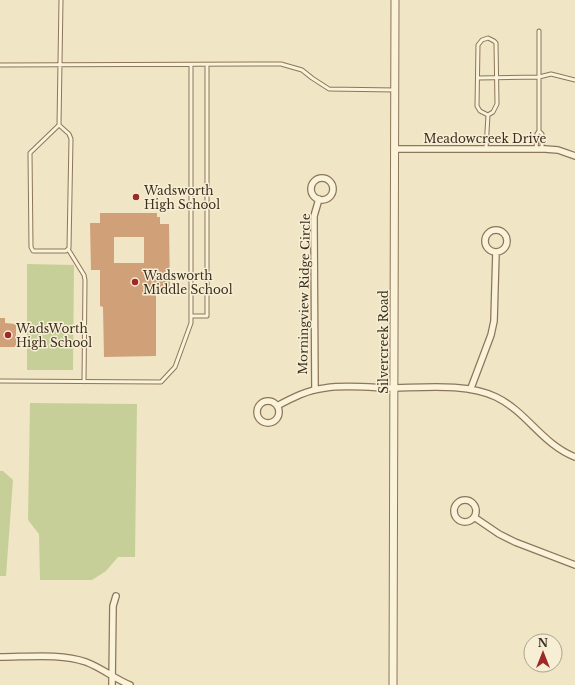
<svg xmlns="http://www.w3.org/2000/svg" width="575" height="685" font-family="'Libre Baskerville',serif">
<rect width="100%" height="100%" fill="#f0e5c5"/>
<path fill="#c7cf98" d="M27,264L74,265L73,370H27Z
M30,403L137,404L135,557H118L106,571L92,580H40L39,534L28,520Z
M0,471H3L13,480L6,576H0Z"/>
<path fill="#d0a079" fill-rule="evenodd" d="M100,213H157V217H160V224H169L170,293H156V356L104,357L103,307L100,306V270H91L90,223H100ZM114,237H144V263H114Z
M0,318H5V323L16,324V347H0Z"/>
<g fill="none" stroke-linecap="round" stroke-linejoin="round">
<g stroke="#8c765a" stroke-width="5">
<path id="service" d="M488,38L494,41L496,43L497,104L493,112L488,115L480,111L477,106L478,45L482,40Z
M0,65L281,64L302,70L312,78L329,89L395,90
M478,78L539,77L551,74L575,80
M59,125L30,153L31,247L33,251H66L69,248L71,139L69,134L59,125L61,0
M539,131L542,134V149
M486,149L488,115
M536,149L537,134L539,131V31
M68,249L84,275L85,280L84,382
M191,316H207V65
M0,381L161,382L175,367L191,323V65"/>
</g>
<g stroke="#8c765a" stroke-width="8">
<path id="minor" d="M395,149H545L558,150L575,156
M311 189a11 11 0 1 1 22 0a11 11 0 1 1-22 0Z
M485 241a11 11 0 1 1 22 0a11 11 0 1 1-22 0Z
M471,388L491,335L494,321L496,252
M315,390L314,227V216L319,199
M257 412a11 11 0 1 1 22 0a11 11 0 1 1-22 0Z
M277,406C292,398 307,390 325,388C344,385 366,387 385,388C419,388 466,382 496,397C527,412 542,444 575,457
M454 511a11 11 0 1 1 22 0a11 11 0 1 1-22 0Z
M474,517L499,534L515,542L575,565
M0,657C27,657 61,653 86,662C102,668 115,679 130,685
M112,685L113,606L116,596"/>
</g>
<g stroke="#8c765a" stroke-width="9">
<path id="tertiary" d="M393,685L395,0"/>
</g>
<use href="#service" stroke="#faf2d9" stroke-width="3"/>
<use href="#minor" stroke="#faf2d9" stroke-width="5.5"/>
<use href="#tertiary" stroke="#faf2d9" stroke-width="7"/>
</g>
<g fill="#9e2a27" stroke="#f7efd5" stroke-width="1.5">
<circle cx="136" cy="197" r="4"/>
<circle cx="135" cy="282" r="4"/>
<circle cx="8" cy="335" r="4"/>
</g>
<g text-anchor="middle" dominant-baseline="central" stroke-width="3" stroke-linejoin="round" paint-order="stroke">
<g font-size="12" fill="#3c2e1e" stroke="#f7efd5">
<text x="485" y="138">Meadowcreek Drive</text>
<text transform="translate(304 294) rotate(-89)">Morningview Ridge Circle</text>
<text transform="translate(383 342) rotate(-90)">Silvercreek Road</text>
</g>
<g font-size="12" fill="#3c2e1e" stroke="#f7efd5" text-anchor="start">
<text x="144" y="190">Wadsworth<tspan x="144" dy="14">High School</tspan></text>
<text x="143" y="275">Wadsworth<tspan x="143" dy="14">Middle School</tspan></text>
<text x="16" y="328">WadsWorth<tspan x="16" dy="14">High School</tspan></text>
</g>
</g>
<g transform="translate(543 653)"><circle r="19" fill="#f7efd5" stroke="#aca28c"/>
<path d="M0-3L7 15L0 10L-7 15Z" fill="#9e2a27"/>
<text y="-6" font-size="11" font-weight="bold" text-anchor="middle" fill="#3c2e1e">N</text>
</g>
</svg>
